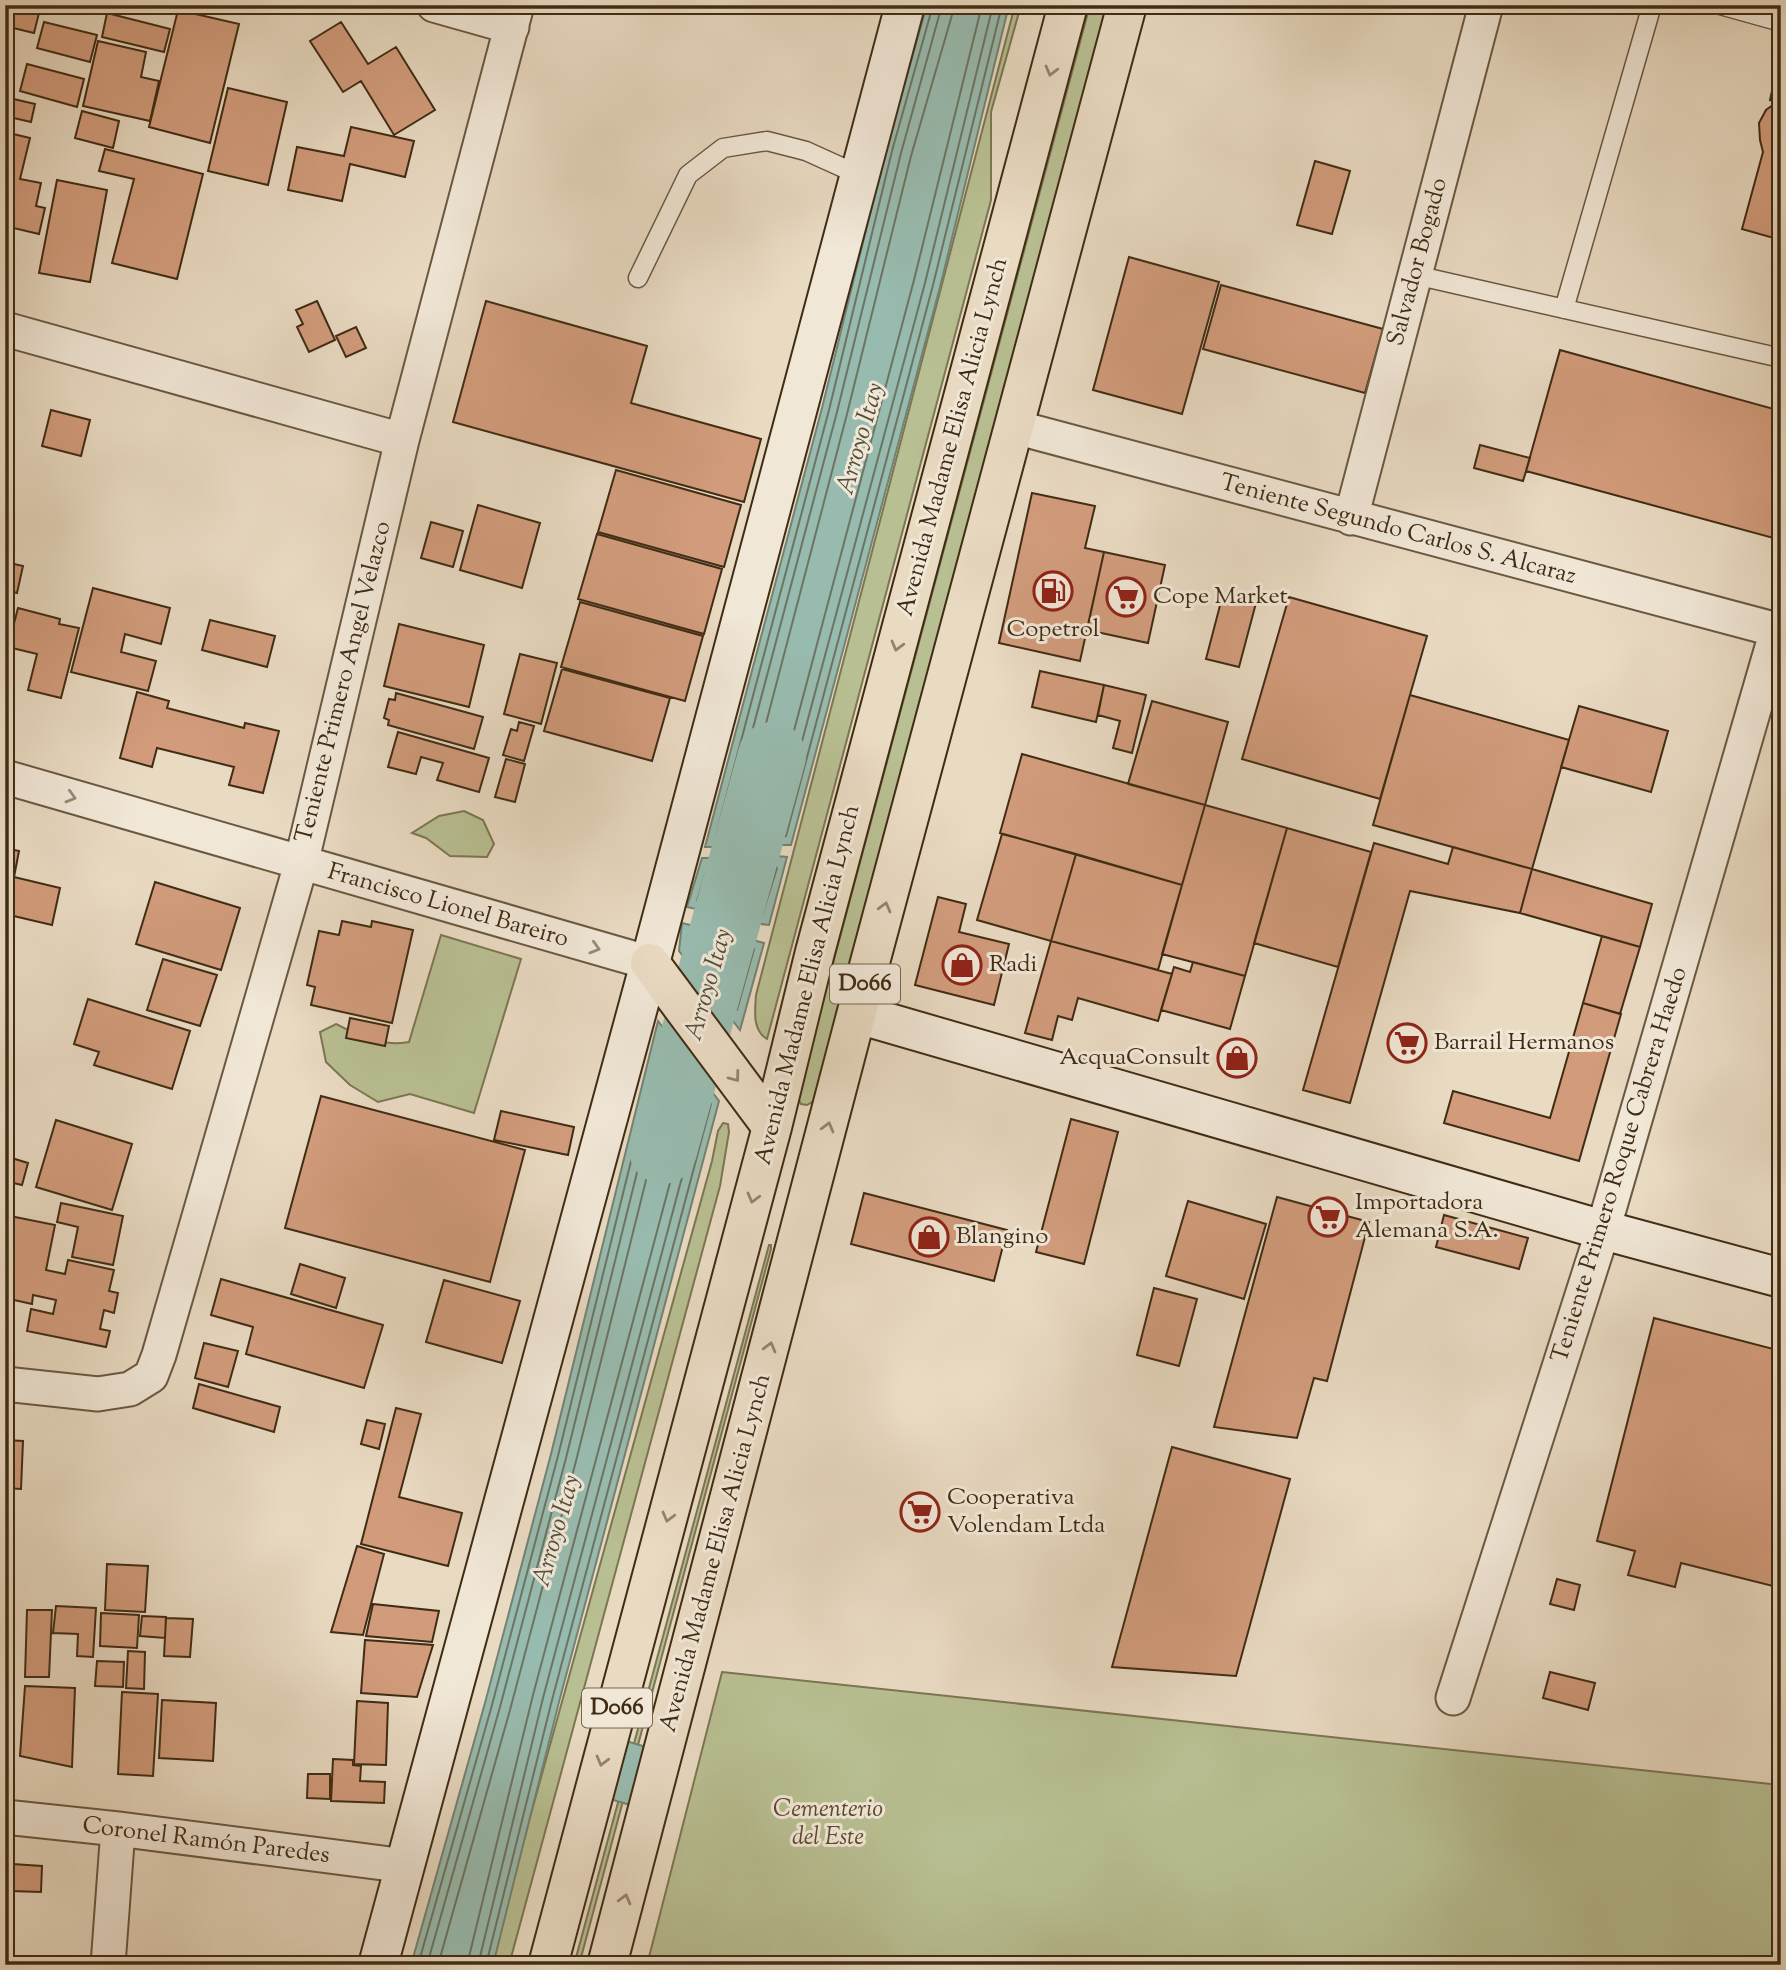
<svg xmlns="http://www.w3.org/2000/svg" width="1786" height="1970" font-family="'Sorts Mill Goudy',serif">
<rect width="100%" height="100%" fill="#e9dac2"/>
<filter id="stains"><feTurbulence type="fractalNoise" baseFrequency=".00286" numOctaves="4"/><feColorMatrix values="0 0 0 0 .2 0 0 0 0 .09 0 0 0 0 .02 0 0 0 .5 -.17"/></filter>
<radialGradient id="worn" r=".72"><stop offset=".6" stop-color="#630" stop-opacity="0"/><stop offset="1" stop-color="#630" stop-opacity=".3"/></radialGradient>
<path fill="#b8bf92" stroke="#7c7653" stroke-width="2" d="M1015,5H1021L991,112V200L767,1039C752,1030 755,1010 756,995Z
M1090,5H1108L814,1101L807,1105L801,1104L797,1097Z
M464,811L483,820L494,844L487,857L450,856L426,838L412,833L439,816Z
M441,935L521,959L474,1113L410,1094L378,1102L350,1085L326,1062L320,1032L336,1024C361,1037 380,1047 409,1042Z
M723,1123L728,1124L729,1132L720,1186L509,1965H489L712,1161L718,1131Z
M769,1245H771V1249L579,1965H574Z
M722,1672L1781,1785V1965H647Z"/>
<path fill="#98bbaf" stroke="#758271" stroke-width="2" d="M927,5H1009L940,287L791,845H779L776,856L787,857L769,925L753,923L749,939L764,943L740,1030L679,951L682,923L749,939L752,921L687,907L702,858L774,857L778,846L705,847L822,408L886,149Z
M658,1021L719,1101L559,1702L493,1965H411L485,1703L551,1454Z
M626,1741L646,1747L630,1805L610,1799Z"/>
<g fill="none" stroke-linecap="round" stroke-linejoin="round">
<path stroke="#6c7462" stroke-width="2" d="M933,5L892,151L829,410L716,835L718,840L778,839L786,836L933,285L1002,5
M942,5L901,153L837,412L727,826L730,831L776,830L779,827L925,283L993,5
M953,5L952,15L911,156L847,414L742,815L744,820L768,819L771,817L914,280L982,5
M774,864L777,868L762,916L697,901L708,865Z
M762,872L766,877L756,905L711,896L708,894L715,874Z
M692,932L754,949L737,1010L733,1009L687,950L688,935Z
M699,944L743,955L734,991L729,990L698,949Z
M418,1965L492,1705L558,1456L660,1044L664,1042L711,1104L552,1700L486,1965
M427,1965L500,1707L566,1458L664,1064L668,1061L701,1106L543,1698L478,1965
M438,1965L510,1710L576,1461L669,1088L673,1085L690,1108L533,1695L467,1965"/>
<path stroke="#98bbaf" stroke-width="68" d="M663,1150L772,756"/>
</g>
<path fill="#d29c7c" stroke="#402c14" stroke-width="2" d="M15,5H41L34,33L9,27Z
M178,10L239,24L210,143L149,127Z
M107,13L170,29L164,52L102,37Z
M44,22L97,35L90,62L37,48Z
M341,22L368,64L396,47L435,110L394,135L361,81L343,92L310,41Z
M98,41L146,52L141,77L159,81L150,121L83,106Z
M27,64L84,79L77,107L20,91Z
M228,88L287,102L268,185L208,171Z
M1781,89V240L1742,229L1763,152L1760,140L1759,123L1766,110L1777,102L1770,100L1772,91L1777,93Z
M5,97L35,104L31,122L5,116Z
M82,111L119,121L113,148L75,138Z
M351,127L414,141L405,177L350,164L342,201L288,190L297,147L344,156Z
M5,132L30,138L20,179L41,183L36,206L45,208L39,234L5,226Z
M105,149L203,174L177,279L112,263L134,179L99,171Z
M1315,161L1350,171L1332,234L1297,225Z
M57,180L107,190L90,282L39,273Z
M1129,257L1219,282L1182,414L1093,390Z
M1221,285L1383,329L1365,393L1203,349Z
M317,301L335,340L309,352L297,327L303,324L296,310Z
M486,301L647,346L631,403L761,439L744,502L453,422Z
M356,327L366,348L346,357L336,336Z
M1560,350L1781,411V540L1526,471Z
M51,410L90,420L81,456L42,446Z
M1480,445L1530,458L1523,481L1474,468Z
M616,470L741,505L724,567L598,532Z
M1032,493L1095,506L1085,548L1104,552L1080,661L999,643Z
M478,505L540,523L522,588L460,570Z
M431,522L463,531L453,567L421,558Z
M597,534L722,569L704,634L578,599Z
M1104,552L1165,565L1148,643L1087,630Z
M5,562L23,566L17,593L5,590Z
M93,588L170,608L161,644L125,634L121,652L156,661L148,691L71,672Z
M1223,594L1256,603L1239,667L1206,659Z
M1289,597L1427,636L1380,799L1242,759Z
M580,602L703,636L685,701L561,667Z
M18,608L60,619L59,624L79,628L61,698L28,690L37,654L8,647Z
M210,620L275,636L267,667L202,650Z
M399,624L484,645L469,707L384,686Z
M520,654L557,663L541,724L504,714Z
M562,669L670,698L652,761L544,731Z
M1040,671L1104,685L1096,722L1032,707Z
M1104,685L1146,695L1132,753L1113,748L1120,721L1098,715Z
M137,692L169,701L167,708L244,728L245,723L279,731L263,793L229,785L234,767L157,748L152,767L120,758Z
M396,693L483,717L474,749L388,725L389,720L384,718L389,699L395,700Z
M1410,695L1569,740L1532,869L1373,825Z
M1152,701L1228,722L1205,805L1128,784Z
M1579,706L1668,731L1651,792L1561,767Z
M519,722L534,726L524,761L503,755L511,729L517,731Z
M398,732L489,758L479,792L437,780L443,763L421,757L416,774L388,767Z
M1022,754L1205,805L1182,885L1000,833Z
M506,759L525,764L515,802L495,797Z
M1205,805L1287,828L1245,976L1162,954Z
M1781,823V856L1772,854Z
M1287,828L1371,852L1338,967L1254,943Z
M1002,834L1076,854L1051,941L977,920Z
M1374,843L1448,864L1453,847L1532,869L1520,913L1410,891L1350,1103L1303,1090Z
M5,848L19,851L14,877L60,888L52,925L5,914L9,892L5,891Z
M1076,854L1182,885L1158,970L1051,941Z
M1532,869L1652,904L1640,947L1520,913Z
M155,882L240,908L221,970L136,944Z
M938,897L966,904L959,932L1009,944L994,1005L915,985Z
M342,921L371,927L372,921L413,930L392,1023L311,1005L315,987L307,985L319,931L339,935Z
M1602,936L1640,947L1620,1014L1583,1003Z
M1051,941L1172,974L1158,1021L1078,998L1072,1020L1058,1016L1052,1040L1025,1033Z
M163,959L217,975L200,1026L147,1010Z
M1193,962L1245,976L1230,1029L1161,1010L1174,967L1190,972Z
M88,999L190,1031L172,1089L94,1065L99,1052L74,1044Z
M1583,1003L1621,1014L1579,1161L1444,1123L1453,1091L1550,1118Z
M350,1018L389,1026L385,1046L346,1038Z
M321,1096L525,1150L490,1282L285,1228Z
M501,1111L574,1127L568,1155L494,1140Z
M1071,1119L1118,1132L1084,1264L1036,1252Z
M56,1120L132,1144L112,1210L36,1187Z
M5,1156L28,1163L22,1185L5,1181Z
M864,1193L1007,1230L994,1281L851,1244Z
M1277,1197L1369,1222L1327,1381L1314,1378L1297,1438L1214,1427Z
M1188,1201L1266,1224L1244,1299L1166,1276Z
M61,1203L123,1216L113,1265L72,1257L78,1227L57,1222Z
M5,1215L55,1225L46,1270L65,1274L68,1260L114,1270L109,1291L118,1293L114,1313L104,1310L100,1329L110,1331L106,1347L27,1331L31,1309L53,1314L56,1300L33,1295L32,1304L5,1298Z
M1444,1215L1528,1238L1519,1269L1436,1247Z
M300,1264L345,1278L336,1308L291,1294Z
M221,1279L383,1325L364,1388L246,1354L253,1327L211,1315Z
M444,1280L520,1301L502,1363L426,1342Z
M1154,1288L1197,1299L1179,1366L1137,1355Z
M1654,1318L1781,1351V1588L1681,1563L1675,1587L1628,1575L1635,1551L1597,1541Z
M204,1343L238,1351L228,1387L195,1378Z
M199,1384L280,1407L274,1432L193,1408Z
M396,1408L421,1414L399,1497L462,1513L448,1566L361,1544Z
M367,1420L385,1424L379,1449L361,1444Z
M5,1440L23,1441L21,1489L5,1488Z
M1172,1447L1290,1479L1236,1676L1112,1667Z
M357,1546L384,1554L363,1635L331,1632Z
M107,1564L148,1566L145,1612L105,1610Z
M1557,1579L1580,1585L1574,1610L1550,1604Z
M373,1604L439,1611L432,1642L366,1636Z
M56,1606L96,1608L93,1657L77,1656L78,1634L53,1633Z
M27,1610H52L49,1677H25Z
M101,1613L139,1615L137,1648L100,1646Z
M142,1616L166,1617L165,1638L140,1636Z
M166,1618L193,1619L190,1657L164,1656Z
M365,1640L433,1645L417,1697L361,1693Z
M5,1646L14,1647L8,1761H5Z
M128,1651L145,1652L144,1689L126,1688Z
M97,1661L124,1662L123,1687L95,1686Z
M1550,1672L1595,1683L1588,1710L1543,1698Z
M25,1686L75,1688L72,1767L20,1756Z
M122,1692L158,1694L153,1776L118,1774Z
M162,1700L216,1703L213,1761L159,1758Z
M357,1701L388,1703L386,1765L354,1764Z
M333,1759L353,1760V1765L361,1766L360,1781L385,1782L384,1803L331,1801Z
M308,1774H330V1799L307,1798Z
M5,1857L10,1858L6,1904H5Z
M12,1864L42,1866L41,1892L11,1891Z"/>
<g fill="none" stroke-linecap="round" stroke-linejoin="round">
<g stroke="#6a5840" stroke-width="21">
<path id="lane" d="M1720,5L1781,22
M1415,275L1781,358
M638,278L688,175L723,148L767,141L806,151L859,175
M1564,309L1652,5"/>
</g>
<g stroke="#6a5840" stroke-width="37">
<path id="street" d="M434,5L512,27
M5,329L402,440
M1015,427L1781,631
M1351,518L1486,5
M5,777L650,963
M5,1384L98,1394L130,1389L151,1376L159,1355L301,864L402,440L517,5
M1453,1698L1603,1230L1777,630
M5,1817L118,1829L406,1866
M108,1965L118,1829"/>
</g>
<g stroke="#402c14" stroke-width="42">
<path id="secondary" d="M858,1014L1603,1230L1781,1278
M378,1965L650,963L905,5"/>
</g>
<g stroke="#402c14" stroke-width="42">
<path id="highway" d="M650,963L772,1127
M548,1965L772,1127L815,952L1068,5
M607,1965L869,966L1127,5"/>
</g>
<use href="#lane" stroke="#f1e7d7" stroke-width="18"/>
<use href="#street" stroke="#f1e7d7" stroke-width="33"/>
<use href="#secondary" stroke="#f1e7d7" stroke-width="38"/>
<use href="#highway" stroke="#e9dac2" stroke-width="38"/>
</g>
<defs><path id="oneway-chevron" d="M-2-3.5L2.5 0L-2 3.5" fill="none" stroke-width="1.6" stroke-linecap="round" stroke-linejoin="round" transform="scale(1.75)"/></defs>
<g stroke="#94836b">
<use href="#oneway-chevron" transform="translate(1051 71) rotate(105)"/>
<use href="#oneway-chevron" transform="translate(897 646) rotate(105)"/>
<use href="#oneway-chevron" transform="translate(885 907) rotate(-75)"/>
<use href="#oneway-chevron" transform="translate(735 1077) rotate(53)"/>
<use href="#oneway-chevron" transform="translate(828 1127) rotate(-75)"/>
<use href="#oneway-chevron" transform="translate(753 1198) rotate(105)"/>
<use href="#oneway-chevron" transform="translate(770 1347) rotate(-75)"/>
<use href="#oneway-chevron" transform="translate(668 1517) rotate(105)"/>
<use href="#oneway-chevron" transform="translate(602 1761) rotate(105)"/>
<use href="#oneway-chevron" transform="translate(625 1899) rotate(-75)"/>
</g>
<g stroke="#988a76">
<use href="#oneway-chevron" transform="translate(71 797) rotate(16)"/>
<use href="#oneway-chevron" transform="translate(595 948) rotate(16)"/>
</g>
<defs>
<g id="fuel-ring" transform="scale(2.0125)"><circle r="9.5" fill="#f1e7d7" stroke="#8f2418" stroke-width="1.5"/><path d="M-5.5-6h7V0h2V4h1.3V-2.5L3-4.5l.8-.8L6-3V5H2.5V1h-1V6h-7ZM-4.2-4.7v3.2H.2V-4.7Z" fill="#8f2418"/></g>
<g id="supermarket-ring" transform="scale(2.0125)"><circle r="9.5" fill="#f1e7d7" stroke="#8f2418" stroke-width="1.5"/><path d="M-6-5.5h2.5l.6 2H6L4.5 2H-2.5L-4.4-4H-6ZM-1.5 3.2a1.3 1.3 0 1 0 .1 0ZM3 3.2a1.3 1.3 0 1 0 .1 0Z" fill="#8f2418"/></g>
<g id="shop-ring" transform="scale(2.0125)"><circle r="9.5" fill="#f1e7d7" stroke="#8f2418" stroke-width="1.5"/><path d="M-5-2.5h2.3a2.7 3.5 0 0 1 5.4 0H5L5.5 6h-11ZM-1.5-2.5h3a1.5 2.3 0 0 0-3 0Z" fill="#8f2418"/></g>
</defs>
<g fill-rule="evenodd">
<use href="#fuel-ring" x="1053" y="591"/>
<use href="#supermarket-ring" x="1126" y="597"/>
<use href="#shop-ring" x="962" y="965"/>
<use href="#supermarket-ring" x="1407" y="1043"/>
<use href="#shop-ring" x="1237" y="1058"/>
<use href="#supermarket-ring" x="1328" y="1217"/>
<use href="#shop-ring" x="929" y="1237"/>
<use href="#supermarket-ring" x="920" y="1512"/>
</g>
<g text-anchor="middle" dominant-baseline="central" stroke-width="6" stroke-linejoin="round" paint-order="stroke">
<g fill="#f1e7d7" stroke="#75644e" stroke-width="2">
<rect x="830" y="964.5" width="70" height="39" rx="5"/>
<rect x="582" y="1688.5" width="70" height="39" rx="5"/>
</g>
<g font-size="23" font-weight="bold" fill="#402c14">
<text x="865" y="984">D066</text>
<text x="617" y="1708">D066</text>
</g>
<g font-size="24" fill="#402c14" stroke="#f1e7d7">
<text transform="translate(1418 262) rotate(-75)">Salvador Bogado</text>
<text transform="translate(953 437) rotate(-75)">Avenida Madame Elisa Alicia Lynch</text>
<text transform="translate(1398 530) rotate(15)">Teniente Segundo Carlos S. Alcaraz</text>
<text transform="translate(344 682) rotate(-76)">Teniente Primero Angel Velazco</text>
<text transform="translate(448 906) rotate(16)">Francisco Lionel Bareiro</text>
<text transform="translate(808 985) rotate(-76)">Avenida Madame Elisa Alicia Lynch</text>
<text transform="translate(1620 1165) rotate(-73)">Teniente Primero Roque Cabrera Haedo</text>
<text transform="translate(716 1553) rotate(-75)">Avenida Madame Elisa Alicia Lynch</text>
<text transform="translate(206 1841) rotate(7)">Coronel Ramón Paredes</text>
</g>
<g font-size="24" fill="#402c14" stroke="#f1e7d7" text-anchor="start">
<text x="1153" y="597">Cope Market</text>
<text x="1053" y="630" text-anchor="middle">Copetrol</text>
<text x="989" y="965">Radi</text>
<text x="1434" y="1043">Barrail Hermanos</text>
<text x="1210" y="1058" text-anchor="end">AcquaConsult</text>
<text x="1355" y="1203">Importadora<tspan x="1355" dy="28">Alemana S.A.</tspan></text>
<text x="956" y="1237">Blangino</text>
<text x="947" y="1498">Cooperativa<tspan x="947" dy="28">Volendam Ltda</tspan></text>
</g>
<g font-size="24" font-style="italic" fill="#58492d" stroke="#f1e7d7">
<text x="828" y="1810">Cementerio<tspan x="828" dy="28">del Este</tspan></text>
</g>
<g font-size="26" font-style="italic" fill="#56503b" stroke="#f1e7d7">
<text transform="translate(861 439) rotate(-74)">Arroyo Itay</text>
<text transform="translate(709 985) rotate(-74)">Arroyo Itay</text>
<text transform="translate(557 1531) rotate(-74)">Arroyo Itay</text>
</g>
</g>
<rect width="1786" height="1970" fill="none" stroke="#e9dac2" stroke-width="28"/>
<rect x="7" y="7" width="1772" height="1956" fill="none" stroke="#402c14" stroke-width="3.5"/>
<rect x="14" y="14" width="1758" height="1942" fill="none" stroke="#402c14" stroke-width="2"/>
<rect width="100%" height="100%" filter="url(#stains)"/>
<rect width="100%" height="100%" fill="url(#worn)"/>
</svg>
